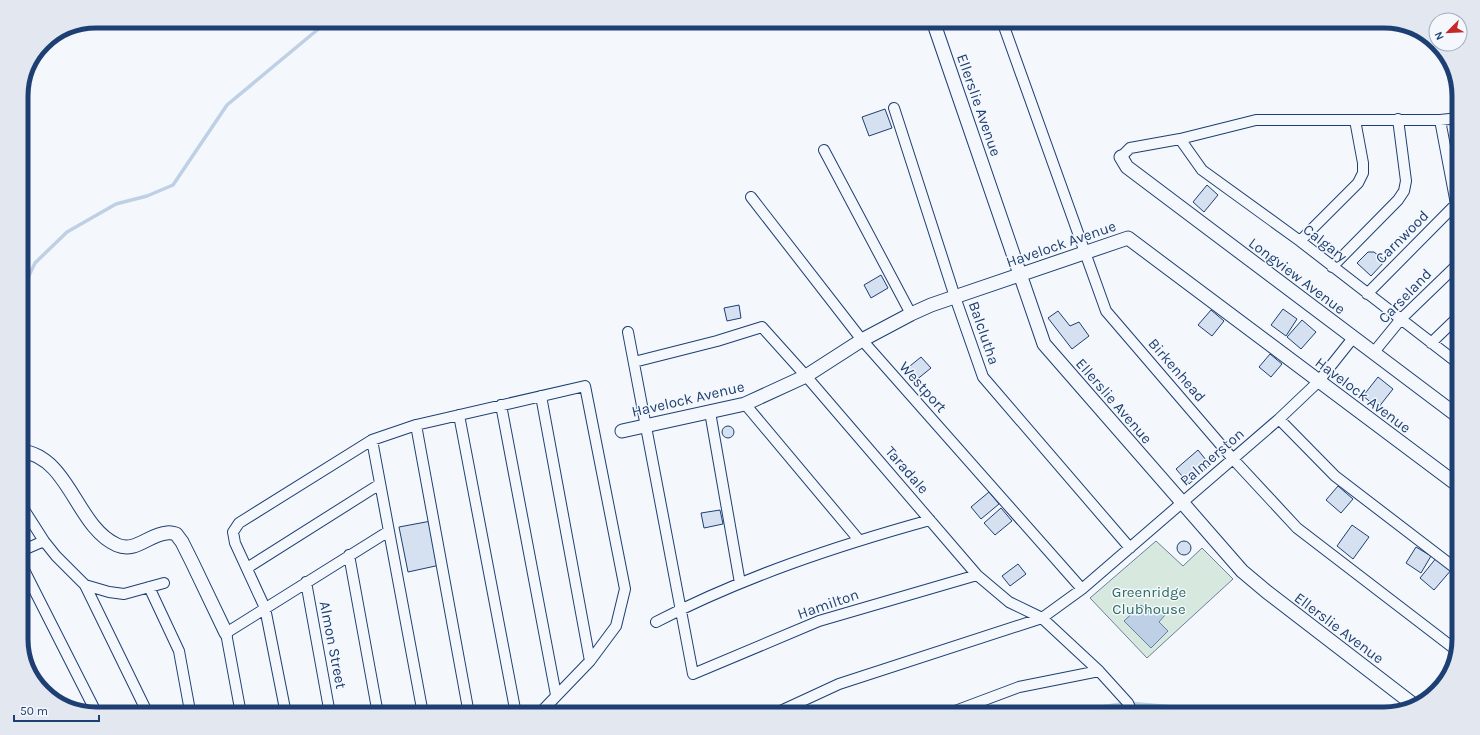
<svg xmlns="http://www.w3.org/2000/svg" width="1480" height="735" font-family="Karla,sans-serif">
<rect width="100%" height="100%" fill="#f4f7fb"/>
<path fill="#d7e8df" stroke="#687fa3" d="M1156,541L1183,566L1202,548L1233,579L1147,658L1090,598Z"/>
<path fill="#bed0e5" stroke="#687fa3" d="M1141,605L1150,612L1156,606L1165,615L1159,622L1168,631L1151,648L1124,621Z"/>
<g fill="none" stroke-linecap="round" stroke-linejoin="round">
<path stroke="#bed0e5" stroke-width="3.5" d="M21,292L35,263L67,232L116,204L147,196L173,185L227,105L328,21
M1053,714L1128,703L1255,714"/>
</g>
<path fill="#d5e0f0" stroke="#1d3f73" d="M885,109L892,128L869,136L862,117Z
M1207,185L1218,195L1204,212L1193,202Z
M1368,252H1374L1385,261L1371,276L1357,263Z
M881,275L888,288L871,298L864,285Z
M739,305L741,318L727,321L724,308Z
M1283,309L1297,319L1286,336L1271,325Z
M1211,310L1224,321L1212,336L1198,325Z
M1058,311L1070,326L1079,322L1089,336L1072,349L1048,318Z
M1302,320L1316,332L1301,349L1287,337Z
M1270,354L1282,364L1271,377L1259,367Z
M921,357L931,368L915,381L905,370Z
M1378,377L1393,389L1378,408L1363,396Z
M722 432a6 6 0 1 1 12 0a6 6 0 1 1-12 0Z
M1198,450L1210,465L1189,484L1176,469Z
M1338,486L1353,499L1341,513L1326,500Z
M989,492L999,504L981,519L971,507Z
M1001,508L1012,521L995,535L984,523Z
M720,510L723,524L704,528L701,513Z
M431,521L440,565L408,572L399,527Z
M1352,525L1369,537L1353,559L1337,546Z
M1177 548a7 7 0 1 1 14 0a7 7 0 1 1-14 0Z
M1416,547L1431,556L1421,573L1406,563Z
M1437,557L1452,569L1434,590L1420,578Z
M1018,564L1026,574L1010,586L1002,576Z"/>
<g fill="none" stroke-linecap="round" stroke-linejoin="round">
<g stroke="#1d3f73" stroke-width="12">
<path id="minor" d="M1002,21L1106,311L1233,459L1297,528L1456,650
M894,108L955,297L983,377L1130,548
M1440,120L1456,204
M1180,139L1202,170L1300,241L1459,364
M824,150L911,314
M1121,157L1130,148L1180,139L1256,120H1440L1459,118
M751,197L862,340L1082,589
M1300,241L1358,183L1363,173V163L1355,120
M1332,267L1398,200L1404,191L1406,181L1398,119
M1367,294L1459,201
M628,332L693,674L819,621L977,575
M1431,343L1459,316
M1374,352L1401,319L1459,263
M634,362L717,341L762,327L806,376L977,575L1009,602L1042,618L1099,671L1128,703L1133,714
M541,396L590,661
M745,404L859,540
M501,405L556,695
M710,412L740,583
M459,415L516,714
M1279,419L1335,476L1459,571
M416,425L469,714
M372,440L423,714
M21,505L44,541L56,556L85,585L148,714
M21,551L44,541
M349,555L378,714
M21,564L97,714
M247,568L380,484
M306,582L330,714
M85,585L109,592L124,594L164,583
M149,587L179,651L190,711L185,714
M656,622C743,577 836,546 930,520
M241,714L226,633L389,531
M286,714L265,608L235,543L233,532L239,523L372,440L416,425L585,386L625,589L616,626L590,661L539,714
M774,714L839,684L1042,618L1082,589L1279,419L1318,382L1353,338
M947,714L1019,687L1099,671"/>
</g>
<g stroke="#1d3f73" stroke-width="15">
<path id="tertiary" d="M933,21L1044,344L1242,571L1267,592L1414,705
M1121,157L1127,167L1459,417
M622,431L745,404L806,376L862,340L911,314L931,305L1128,238L1459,486
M21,451C70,457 76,527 117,545C136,553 149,534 167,533C169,532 173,533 176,534L182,542L192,562L226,633"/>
</g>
<use href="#minor" stroke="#f4f7fb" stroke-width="10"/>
<use href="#tertiary" stroke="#f4f7fb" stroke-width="13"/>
</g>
<g text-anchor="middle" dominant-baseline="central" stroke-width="3" stroke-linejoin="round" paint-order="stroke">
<g font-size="15" fill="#1d3f73" stroke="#f4f7fb">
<text transform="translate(979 105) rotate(71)">Ellerslie Avenue</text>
<text transform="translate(1402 237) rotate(-45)">Carnwood</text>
<text transform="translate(1325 243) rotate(38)">Calgary</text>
<text transform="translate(1061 244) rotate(-19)">Havelock Avenue</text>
<text transform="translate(1297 276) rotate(37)">Longview Avenue</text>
<text transform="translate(1405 296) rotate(-46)">Carseland</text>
<text transform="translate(984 333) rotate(71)">Balclutha</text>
<text transform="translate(1177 370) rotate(49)">Birkenhead</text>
<text transform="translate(923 387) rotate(48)">Westport</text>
<text transform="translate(1363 395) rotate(37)">Havelock Avenue</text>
<text transform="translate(688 399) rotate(-13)">Havelock Avenue</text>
<text transform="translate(1114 401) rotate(49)">Ellerslie Avenue</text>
<text transform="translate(1212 457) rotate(-41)">Palmerston</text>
<text transform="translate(907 470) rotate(49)">Taradale</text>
<text transform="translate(828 604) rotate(-19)">Hamilton</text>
<text transform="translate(1339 628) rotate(37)">Ellerslie Avenue</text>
<text transform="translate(333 645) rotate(79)">Almon Street</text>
</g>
<g font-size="15" fill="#2c6c60" stroke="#f4f7fb">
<text x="1149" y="592">Greenridge<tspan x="1149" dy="17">Clubhouse</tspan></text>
</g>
</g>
<path d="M0 0H1480V735H0ZM96 28H1384A68 68 0 0 1 1452 96V639A68 68 0 0 1 1384 707H96A68 68 0 0 1 28 639V96A68 68 0 0 1 96 28Z" fill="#e3e8f0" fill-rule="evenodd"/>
<path fill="none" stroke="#1d3f73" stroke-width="5" d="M96 28H1384A68 68 0 0 1 1452 96V639A68 68 0 0 1 1384 707H96A68 68 0 0 1 28 639V96A68 68 0 0 1 96 28Z"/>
<g transform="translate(1448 32) rotate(246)"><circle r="19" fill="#f4f7fb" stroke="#9eadc5"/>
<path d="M0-3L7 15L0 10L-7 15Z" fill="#c62828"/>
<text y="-6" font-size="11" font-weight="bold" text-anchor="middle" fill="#1d3f73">N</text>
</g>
<path d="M14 715v6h85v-6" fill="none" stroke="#1d3f73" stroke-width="2"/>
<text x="20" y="715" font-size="12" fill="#1d3f73" stroke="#f4f7fb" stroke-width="3" paint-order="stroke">50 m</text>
</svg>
